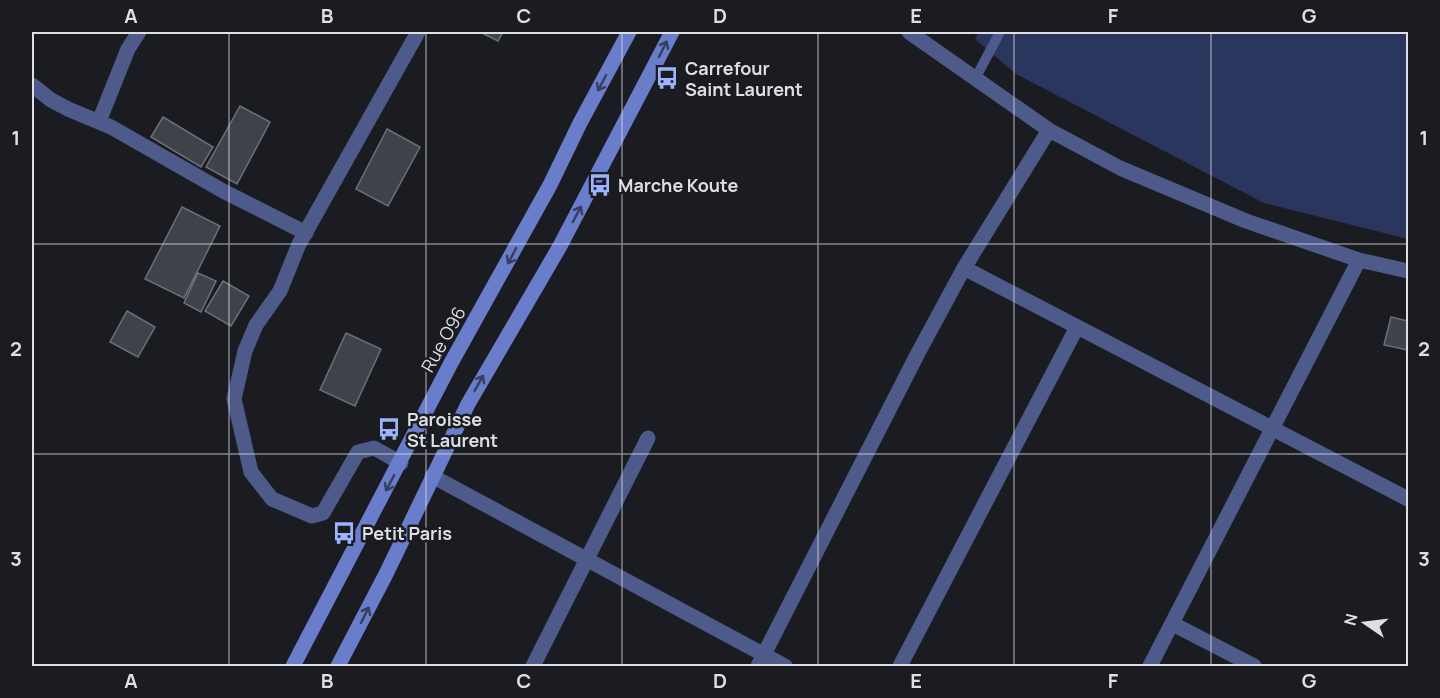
<svg xmlns="http://www.w3.org/2000/svg" width="1440" height="698" font-family="Manrope,sans-serif">
<rect width="100%" height="100%" fill="#1a1c22"/>
<path fill="#2b365f" d="M979,32H1408V239L1264,203L1016,74L975,39Z"/>
<path fill="#404249" stroke="#6c6f77" stroke-width="1.5" d="M480,32H503L498,41Z
M240,106L270,122L237,184L206,167Z
M163,117L213,147L201,167L151,137Z
M387,129L420,147L388,206L356,189Z
M182,207L220,226L184,298L145,279Z
M198,273L216,281L201,312L184,303Z
M223,281L249,296L231,326L205,311Z
M127,311L155,327L138,357L110,342Z
M1391,317L1408,321V350L1384,345Z
M346,333L381,349L355,406L320,390Z"/>
<g fill="none" stroke-linecap="round" stroke-linejoin="round">
<path stroke="#4d5a8a" stroke-width="10" d="M975,79L1000,32"/>
<path stroke="#4d5a8a" stroke-width="15" d="M909,32L1049,130L1120,168L1246,221L1359,260L1408,271
M32,85L51,100L68,109L111,127L223,191L306,233
M97,120L102,114L128,49L139,32
M964,268L1408,499
M401,463L374,448L358,452L323,513L312,516L272,499L251,472L234,399L245,351L256,325L280,291L299,244L418,32
M432,476L785,666
M1173,624L1254,666
M533,666L648,438
M758,666L918,353L964,268L1049,130
M900,666L1077,327
M1150,666L1359,260"/>
<path stroke="#697dca" stroke-width="15" d="M293,666L451,363L550,185L580,123L629,32
M338,666L386,574L468,404L560,246L672,32"/>
</g>
<defs><path id="oneway-shaft" d="M-6 0H5M1.5-3L5.5 0L1.5 3" fill="none" stroke-width="1.6" stroke-linecap="round" stroke-linejoin="round" transform="scale(1.5)"/></defs>
<g stroke="#363e5d">
<use href="#oneway-shaft" transform="translate(663 49) rotate(-63)"/>
<use href="#oneway-shaft" transform="translate(602 83) rotate(118)"/>
<use href="#oneway-shaft" transform="translate(577 214) rotate(-62)"/>
<use href="#oneway-shaft" transform="translate(512 256) rotate(118)"/>
<use href="#oneway-shaft" transform="translate(479 383) rotate(-60)"/>
<use href="#oneway-shaft" transform="translate(390 483) rotate(118)"/>
<use href="#oneway-shaft" transform="translate(365 615) rotate(-63)"/>
</g>
<path fill="none" stroke="#dddfe3" stroke-width="1.5" stroke-opacity="0.55" d="M229,32V666M426,32V666M622,32V666M818,32V666M1014,32V666M1211,32V666M32,244H1408M32,454H1408"/>
<defs>
<g id="bus-bare" transform="scale(1.8)"><path d="M-5-6H5V4H4V6H2V4H-2V6H-4V4H-5ZM-3.5-4V0h7V-4ZM-3.5 1.2v1.5H-2V1.2ZM2 1.2v1.5H3.5V1.2Z" fill="#9eb3fd" stroke="#1a1c22" stroke-width="2.5" paint-order="stroke"/></g>
</defs>
<g fill-rule="evenodd">
<use href="#bus-bare" x="667" y="78"/>
<use href="#bus-bare" x="600" y="185"/>
<use href="#bus-bare" x="389" y="429"/>
<use href="#bus-bare" x="344" y="533"/>
</g>
<g text-anchor="middle" dominant-baseline="central" stroke-width="5" stroke-linejoin="round" paint-order="stroke">
<g font-size="18" font-weight="bold" fill="#dddfe3" stroke="#1a1c22" text-anchor="start">
<text x="685" y="68">Carrefour<tspan x="685" dy="21">Saint Laurent</tspan></text>
<text x="618" y="185">Marche Koute</text>
<text x="407" y="419">Paroisse<tspan x="407" dy="21">St Laurent</tspan></text>
<text x="362" y="533">Petit Paris</text>
</g>
<g font-size="18" fill="#dddfe3" stroke="#1a1c22">
<text transform="translate(443 339) rotate(-61)">Rue O96</text>
</g>
</g>
<rect width="1440" height="698" fill="none" stroke="#1a1c22" stroke-width="66"/>
<g transform="translate(1365 623) rotate(284)" stroke="#1a1c22" stroke-width="4.5" paint-order="stroke">
<path d="M0-4.5L10 22L0 15L-10 22Z" fill="#dddfe3"/>
<text y="-9" font-size="16" font-weight="bold" text-anchor="middle" fill="#dddfe3">N</text>
</g>
<rect x="33" y="33" width="1374" height="632" fill="none" stroke="#dddfe3" stroke-width="2"/>
<g font-size="20" text-anchor="middle" font-weight="bold" fill="#dddfe3">
<text x="131" y="23">A</text>
<text x="327" y="23">B</text>
<text x="524" y="23">C</text>
<text x="720" y="23">D</text>
<text x="916" y="23">E</text>
<text x="1113" y="23">F</text>
<text x="1309" y="23">G</text>
<text x="16" y="145">1</text>
<text x="1424" y="145">1</text>
<text x="16" y="356">2</text>
<text x="1424" y="356">2</text>
<text x="16" y="566">3</text>
<text x="1424" y="566">3</text>
<text x="131" y="688">A</text>
<text x="327" y="688">B</text>
<text x="524" y="688">C</text>
<text x="720" y="688">D</text>
<text x="916" y="688">E</text>
<text x="1113" y="688">F</text>
<text x="1309" y="688">G</text>
</g>
</svg>
